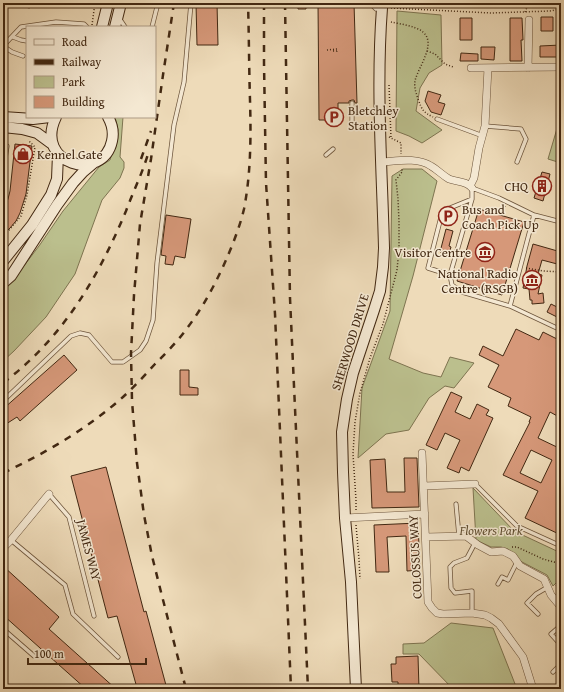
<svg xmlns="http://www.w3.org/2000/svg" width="564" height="692" font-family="'Gentium Book Plus',serif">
<rect width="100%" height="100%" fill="#eedbb9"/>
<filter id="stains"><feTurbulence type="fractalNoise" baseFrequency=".005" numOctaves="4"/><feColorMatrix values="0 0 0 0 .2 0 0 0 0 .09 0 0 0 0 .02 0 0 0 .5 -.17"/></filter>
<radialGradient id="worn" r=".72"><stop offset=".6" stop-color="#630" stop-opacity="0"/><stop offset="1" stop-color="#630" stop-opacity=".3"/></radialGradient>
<path fill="#bbbf8d" stroke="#7e7450" d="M397,11L441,15L442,65L429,73L420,88L416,111L442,130L422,143L409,136L396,131Z
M561,115V163L548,159Z
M115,117H123L120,157L124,162V168L120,178L102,200L75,274L46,317L14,351L3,361V291L14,279L39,246L63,211L99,167L110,160L118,130Z
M403,169H422L437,181L413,276L389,359L423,373L441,377L450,357L474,363L454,388L445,386L429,398L409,430L386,434L358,458L362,388L390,311L392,176Z
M473,488L514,531L561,553V578L553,586L547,575L522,562L508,549L501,547H491L476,540Z
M451,623L493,628L517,689H453L419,654H403V644L424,643Z"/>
<path fill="#d69879" stroke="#422812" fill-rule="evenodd" d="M196,3H217L218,45H197Z
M298,3H306V9H298Z
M318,3H354L357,103H355L354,100H352L349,101V103H338V120H319Z
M541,17H553V31H541Z
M460,18H472V40H460Z
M510,18H522L523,40H521L522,61H510Z
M561,45V57H540V46Z
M481,47H495L494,60L481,59Z
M461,53L478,54V61H460Z
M428,91L441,95L438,102L445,104L441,115L431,112L425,101Z
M15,144L32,146L26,194L20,213L16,221L10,228L3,235V210L8,199L10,191Z
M542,172L550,174L543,201L534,198Z
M479,209L524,222L502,295L457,281Z
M166,215L191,219L185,258L175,256L173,265L165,264L166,256L161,255Z
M446,229L453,231L449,246L451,247L448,257L441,256L442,252H440Z
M533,244L561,252V265L542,260L538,274L542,275L538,294L543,293L544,303L532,304V300H530L529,289L523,288L527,266Z
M551,304L561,309V319L547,312Z
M516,329L539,340L543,332L561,341V418L550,412L538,438L561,449V535L525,518L538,491L503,475L530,422H529L531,417L508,406L511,398L488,387L499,365L479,355L483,346L503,356ZM531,450L552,460L541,483L520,473Z
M64,355L77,370L20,421L17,417L3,426V409Z
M180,370H189V387L198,388V395H180Z
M451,392L462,397L455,412L470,419L477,404L489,410L486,415L493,418L469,471L461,467L459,473L447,468L460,440L445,433L437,450L426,445Z
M404,458H417L419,507L372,508L370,460L385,459L387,492H405Z
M106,467L144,612L146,611L167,689H139V687L137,688L117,616L108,618L71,476Z
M418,523L420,570L407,571L406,536L387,537L389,572H376L374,525Z
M3,566L59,617L49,629L116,689H86L3,615Z
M418,656L419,689H398V682H392L391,664H396V657Z"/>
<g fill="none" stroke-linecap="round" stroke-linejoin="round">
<g stroke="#6d553c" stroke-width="5">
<path id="lane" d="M28,3L29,6
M370,3L376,9L381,8
M119,18L125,27
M152,27L158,3
M13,37L21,40L27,41
M3,46L21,27L56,22L84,24L87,27
M3,46L12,52L23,56
M352,103V122
M437,119L483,136
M485,126L521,129L526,139L517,162
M326,155L333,149
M3,172L7,146
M561,222L534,215L499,198L472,188V199L450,275L452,285L462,292L510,306L561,330
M450,275L428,268L441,217L445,210L472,199
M510,306L534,215
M3,401L71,336L80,333L89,335L112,362H123L140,350L146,341L153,320L157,263L174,125L184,82L191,3
M475,484L517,526L561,546
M49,494L69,517L94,616
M456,504L459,536
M11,540L65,585L73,614L118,657
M498,584L502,577L508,580L517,562
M472,613V591L455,593L451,588L450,567L454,563L467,558L475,543
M538,614L527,603L536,594L548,587
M558,628L551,634L561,645
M3,629L34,656
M553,672L559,666L561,668"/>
</g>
<g stroke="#6d553c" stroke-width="8">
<path id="street" d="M471,68L561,67
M528,68L529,20
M382,162C398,161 417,157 431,166C438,170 442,175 449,179C457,182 467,181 472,188
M470,186L474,178L479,148L485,126L488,68
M422,453L428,602L432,608L437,613L443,614L472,613L485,615L491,618L499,624L523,657L533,689
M424,486L475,484
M345,518L425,514
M426,537L466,536L478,545L491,552L503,551L513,556L520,566L544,579L551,595L561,607
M3,548L11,540L49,494"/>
</g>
<g stroke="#422812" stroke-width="12">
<path id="secondary" d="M102,27L108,3
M115,27L121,3
M3,117L33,119L50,117
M56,117C33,165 103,183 112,141C114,132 112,124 108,117
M3,127L22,129L37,133L52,144
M3,261L32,225L51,195L57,179L58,154
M3,283L11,276L57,205L73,183L83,172L96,161
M356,689L351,582L345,518L343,472L342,432L347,399L353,373L374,310L380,291L383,267L384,248C382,168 376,88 382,8L383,3"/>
</g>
<path stroke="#422812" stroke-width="1.5" stroke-dasharray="1 2" stroke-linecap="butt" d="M391,8L491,13L550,11L561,9
M525,12L529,3
M391,22C400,24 416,26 423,32C437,44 418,67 415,81C414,87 416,93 418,99C422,110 423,112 433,117
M92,25L95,3
M327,50L337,49V51H332
M427,51L435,54L445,64L453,67
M389,85L391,138
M389,137L401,143V154
M501,215L505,206
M3,237L21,216L27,195L35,147L28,140
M557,249L561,234
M526,268L543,271L561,272
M356,510V500L353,454L355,422L360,393L370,358L383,324L397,270L399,249V222L398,199L396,180L402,172V168
M356,525L359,559L360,579
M512,547H517L543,559L561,564
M556,586L561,581"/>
<use href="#lane" stroke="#f4e8d2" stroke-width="3.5"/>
<use href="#street" stroke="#f4e8d2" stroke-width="7"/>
<use href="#secondary" stroke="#f4e8d2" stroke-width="10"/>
<path stroke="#422812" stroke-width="2.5" stroke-dasharray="7 7" stroke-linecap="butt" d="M174,3L163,75L151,159L140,224L134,295L131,353L132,401L137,463L144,515L152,556L162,596L186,689
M264,3V63L266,183L275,314L291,689
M285,3L290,298L295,408L308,689
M141,159L151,131
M3,383C62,339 98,278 126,211C133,192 142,174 148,154
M3,473C46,453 88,428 123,397C134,387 145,375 155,364C165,354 176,343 185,331C202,309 215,285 226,260C233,244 240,226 244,209C251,173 251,136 250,100C249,68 249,35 248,3"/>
</g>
<defs>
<g id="parking-ring" transform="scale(1)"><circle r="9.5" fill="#f4e8d2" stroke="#8f2418" stroke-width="1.5"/><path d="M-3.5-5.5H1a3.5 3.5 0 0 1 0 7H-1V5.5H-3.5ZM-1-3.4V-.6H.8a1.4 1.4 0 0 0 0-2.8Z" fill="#8f2418"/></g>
<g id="shop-ring" transform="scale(1)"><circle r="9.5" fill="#f4e8d2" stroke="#8f2418" stroke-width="1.5"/><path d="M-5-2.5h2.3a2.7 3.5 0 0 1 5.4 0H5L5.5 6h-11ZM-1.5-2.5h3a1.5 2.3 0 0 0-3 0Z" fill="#8f2418"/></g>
<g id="building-ring" transform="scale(1)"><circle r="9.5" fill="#f4e8d2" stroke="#8f2418" stroke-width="1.5"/><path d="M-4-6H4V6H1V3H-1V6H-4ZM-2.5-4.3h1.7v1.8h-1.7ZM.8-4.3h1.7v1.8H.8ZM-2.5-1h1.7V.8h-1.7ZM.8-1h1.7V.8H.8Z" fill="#8f2418"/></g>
<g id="museum-ring" transform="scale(1)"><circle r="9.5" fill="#f4e8d2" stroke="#8f2418" stroke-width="1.5"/><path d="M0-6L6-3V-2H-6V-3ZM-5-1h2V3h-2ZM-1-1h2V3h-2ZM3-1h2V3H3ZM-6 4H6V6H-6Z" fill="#8f2418"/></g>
</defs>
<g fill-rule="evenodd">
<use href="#parking-ring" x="334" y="117"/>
<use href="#shop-ring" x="23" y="154"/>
<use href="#building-ring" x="542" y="186"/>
<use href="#parking-ring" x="448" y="216"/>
<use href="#museum-ring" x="485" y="252"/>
<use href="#museum-ring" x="532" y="280"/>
</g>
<g text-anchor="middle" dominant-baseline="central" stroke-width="3" stroke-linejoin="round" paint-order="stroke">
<g font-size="13" fill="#422812" stroke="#f4e8d2" text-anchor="start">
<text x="348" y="110">Bletchley<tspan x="348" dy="15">Station</tspan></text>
<text x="37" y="154">Kennel Gate</text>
<text x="528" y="186" text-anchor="end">CHQ</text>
<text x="462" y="209">Bus and<tspan x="462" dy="15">Coach Pick Up</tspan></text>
<text x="471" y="252" text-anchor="end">Visitor Centre</text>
<text x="518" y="273" text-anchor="end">National Radio<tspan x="518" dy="15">Centre (RSGB)</tspan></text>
</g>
<g font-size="13" fill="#422812" stroke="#f4e8d2">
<text transform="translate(350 342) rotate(-73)">SHERWOOD DRIVE</text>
<text transform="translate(89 550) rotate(75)">JAMES WAY</text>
<text transform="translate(415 557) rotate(-93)">COLOSSUS WAY</text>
</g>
<g font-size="13" font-style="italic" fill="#604e31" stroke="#f4e8d2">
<text x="491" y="530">Flowers Park</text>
</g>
</g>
<rect width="564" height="692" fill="none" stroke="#eedbb9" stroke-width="16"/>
<rect x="4" y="4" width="556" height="684" fill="none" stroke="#422812" stroke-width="2"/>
<rect x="8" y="8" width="548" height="676" fill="none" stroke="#422812"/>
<rect x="26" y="26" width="130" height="92" fill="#f4e8d2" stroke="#ad9b85"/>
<rect x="34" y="39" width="20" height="6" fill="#f4e8d2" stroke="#ad9b85"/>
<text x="62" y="46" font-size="12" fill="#422812">Road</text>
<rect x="34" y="59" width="20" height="6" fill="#422812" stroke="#ad9b85"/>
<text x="62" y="66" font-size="12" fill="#422812">Railway</text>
<rect x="34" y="76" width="20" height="12" fill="#bbbf8d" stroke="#ad9b85"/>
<text x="62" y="86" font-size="12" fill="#422812">Park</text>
<rect x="34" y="96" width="20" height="12" fill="#d69879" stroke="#ad9b85"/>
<text x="62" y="106" font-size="12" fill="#422812">Building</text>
<path d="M28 658v6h118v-6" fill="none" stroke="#422812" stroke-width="2"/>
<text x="34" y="658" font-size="12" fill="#422812" stroke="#f4e8d2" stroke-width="3" paint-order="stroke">100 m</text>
<rect width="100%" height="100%" filter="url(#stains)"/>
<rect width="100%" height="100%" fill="url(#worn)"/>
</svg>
